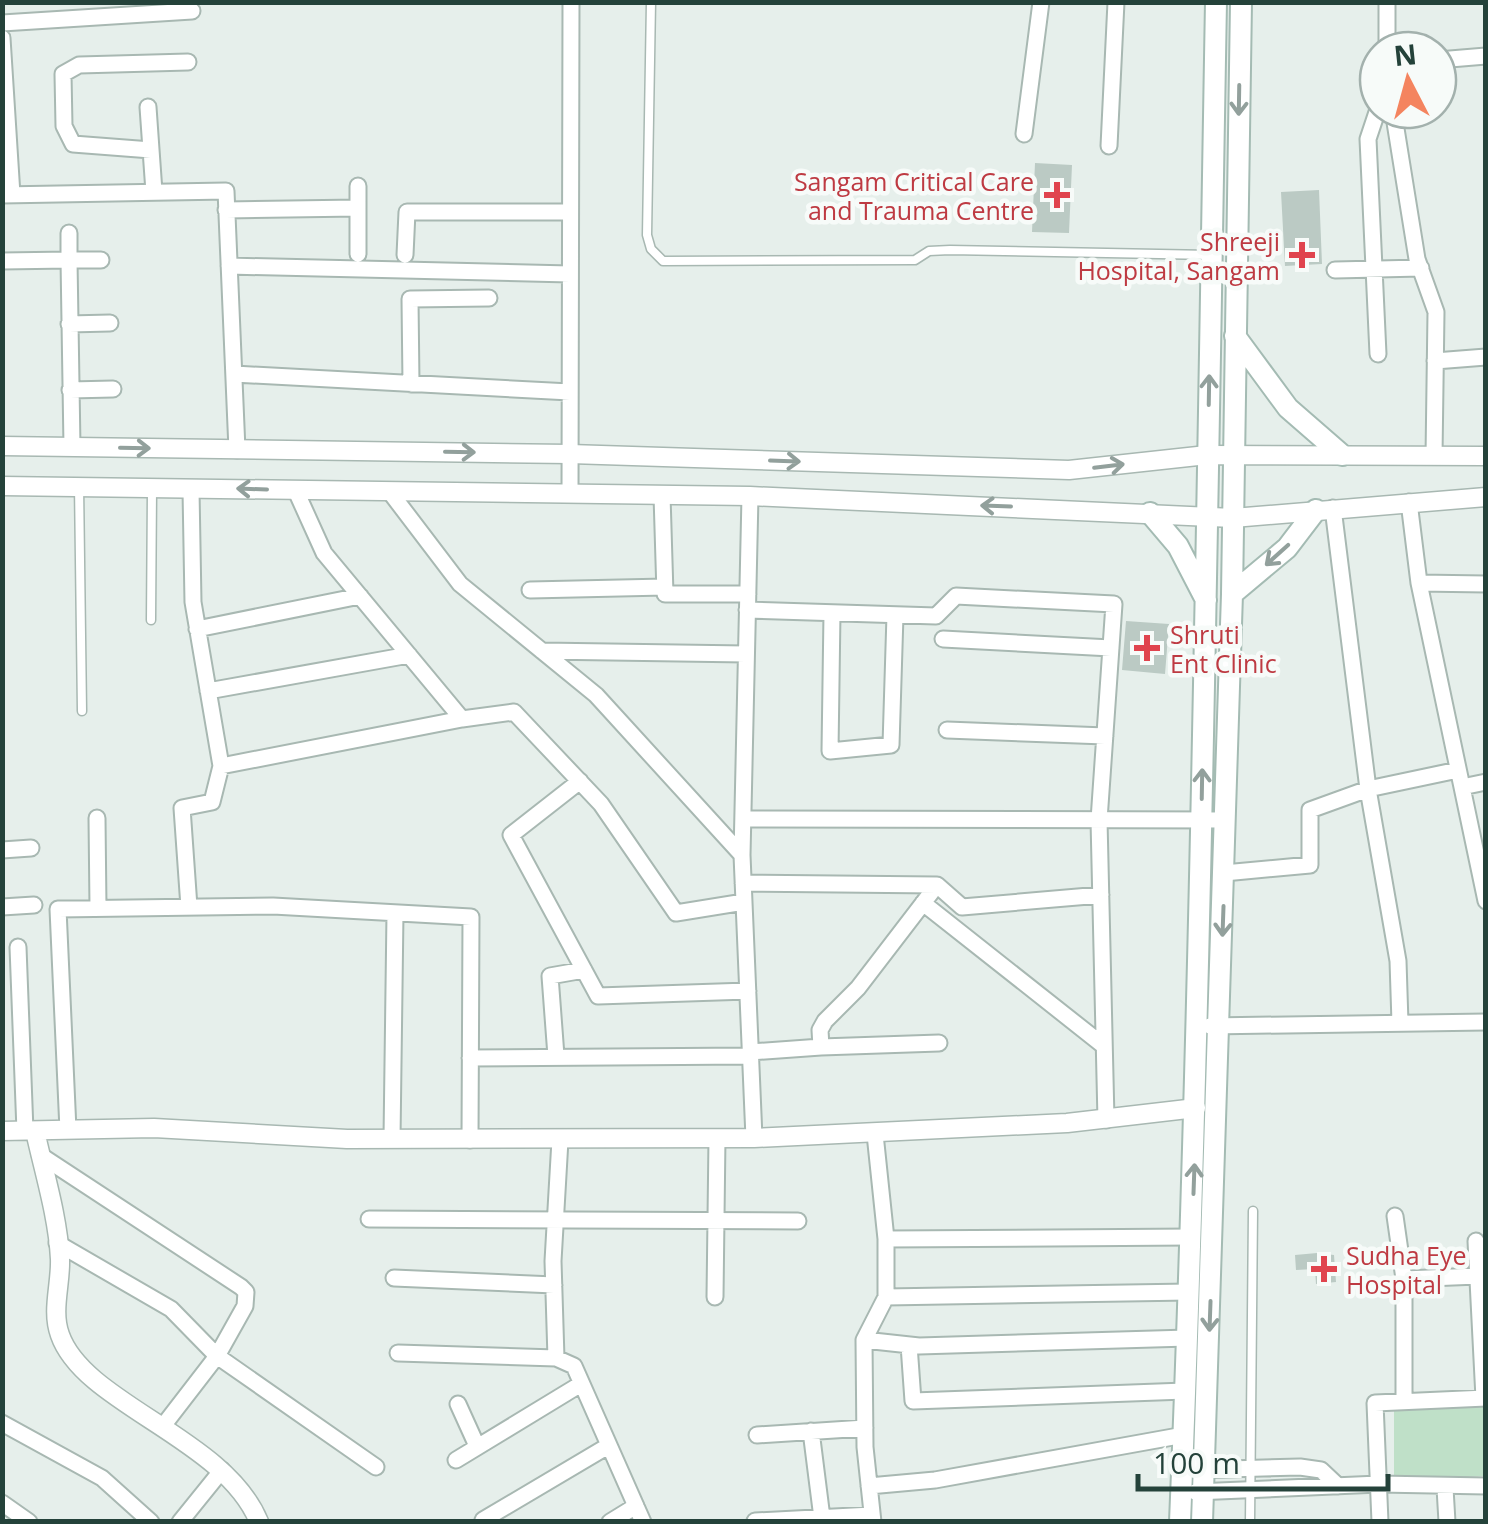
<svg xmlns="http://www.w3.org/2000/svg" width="1488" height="1524" font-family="'Open Sans',sans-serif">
<rect width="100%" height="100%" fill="#e6efeb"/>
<path fill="#bfe0c8" d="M1485,1403V1476L1394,1481V1408Z"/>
<path fill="#bbcac4" d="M1035,163L1072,165L1069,233L1032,232Z
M1319,190L1322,264L1285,266L1281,192Z
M1126,621L1169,624L1165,674L1122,670Z
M1317,1253L1334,1255L1336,1282L1316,1284L1315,1269L1296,1270L1295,1255Z"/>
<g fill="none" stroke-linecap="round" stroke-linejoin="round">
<g stroke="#a8b8b2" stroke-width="11">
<path id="service" d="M651,2L647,235L651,249L663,261L915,260L929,251L950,250L1211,255
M79,485L82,711
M151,620L152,490
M1250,1522L1253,1211"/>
</g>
<g stroke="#a8b8b2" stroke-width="19">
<path id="minor" d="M2,23L192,11
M2,38L12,195
M1387,50V2
M1438,60L1486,56
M148,107L154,192
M1393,110L1417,259L1436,312L1434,456
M1024,134L1041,2
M1109,146L1116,2
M151,150L73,144L64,126L63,74L79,65L188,62
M2,195L226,191L237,450
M226,210L358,208
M69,233V260H101
M358,254V186
M405,255L407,212H570
M2,261L69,260L72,447
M229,266L570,274
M1335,270L1421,268
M69,324L110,323
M1378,354L1368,139L1378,109
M1435,361L1486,357
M234,374L570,392
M411,384L410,299L489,298
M70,390L113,389
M191,490L193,602L221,766L462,719
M296,491L324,553L462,719L514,712L601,804L676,913L744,902
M390,492L460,584L596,695L742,855L754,1138
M570,494L571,2
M662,495L665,594H748
M1409,502L1419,583L1486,901
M1333,508L1368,789L1398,961L1400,1023
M1419,583L1486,584
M530,590L665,587
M747,610L936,616L956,596L1114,604L1099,820L1106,1120
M832,613L830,751L891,745L895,615
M197,629L360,596
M943,639L1111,648
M542,651L746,654
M208,691L409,655
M947,730L1105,736
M580,781L511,835L598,996L748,991
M1462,787L1486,782
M97,818L98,908
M743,819L1226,820
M2,850L31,848
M742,855L750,496
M1224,873L1310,865V810L1368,789L1458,770
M743,883L937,885L962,907L1101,895
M923,903L1104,1046
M2,907L34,905
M189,907L182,808L212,802L221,766
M18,947L25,1131
M1210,1026L1486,1022
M821,1047L939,1043
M750,1052L821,1047L820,1030L825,1021L858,988L937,885
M556,1056L550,976L584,970
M470,1058L750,1056
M68,1130L58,909L273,906L471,917L470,1140
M875,1134L886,1239L1192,1237
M392,1139L395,913
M40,1155L241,1287L246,1292L245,1306L217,1356L376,1467
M1395,1216L1404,1279V1399
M369,1219L798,1221
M886,1239V1297L1189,1292
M1476,1241L1484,1398
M57,1243L171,1309L217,1356L163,1426
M394,1278L554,1285
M1404,1279L1478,1276
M715,1297L717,1138
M864,1340L919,1346L1188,1338
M909,1345L913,1401L1185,1391
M398,1353L556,1358L553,1261L560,1140
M556,1358L574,1366L643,1522
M458,1404L477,1446
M2,1423L102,1478L151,1522
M811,1431L822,1518
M757,1435L865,1428
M456,1460L581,1384
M1194,1470L1300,1467L1321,1470L1338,1486
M869,1486L935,1480L1184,1435
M1445,1488L1447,1522
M1195,1492L1379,1484L1486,1486
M2,1503L29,1522
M483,1520L608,1446
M755,1521L872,1515
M180,1522L222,1470
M610,1522L636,1506
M873,1522L865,1447L864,1340L886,1297
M1380,1522L1375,1403L1486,1398"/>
</g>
<g stroke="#a8b8b2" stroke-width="21">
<path id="tertiary" d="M2,446L570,454L1069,470L1207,455L1486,456
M2,486L750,496L1233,518L1486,497
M2,1131L154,1128L347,1139L754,1138L1067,1123L1196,1108
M35,1131C44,1172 58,1217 60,1259C61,1284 51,1311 60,1335C84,1404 225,1438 259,1522"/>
</g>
<g stroke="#a4bbb3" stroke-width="24">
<path id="secondary" d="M1235,336L1288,408L1342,455
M1150,513L1178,546L1206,600
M1232,594L1287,548L1316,510
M1180,1522C1201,1015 1207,509 1216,2
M1202,1522L1232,594L1241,2"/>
</g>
<use href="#service" stroke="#fff" stroke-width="8"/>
<use href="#minor" stroke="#fff" stroke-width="15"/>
<use href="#tertiary" stroke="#fff" stroke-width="18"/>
<use href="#secondary" stroke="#fff" stroke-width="20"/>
</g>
<defs><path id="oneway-shaft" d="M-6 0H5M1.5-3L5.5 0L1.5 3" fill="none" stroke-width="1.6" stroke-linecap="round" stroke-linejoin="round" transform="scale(2.5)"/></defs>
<g stroke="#92a09c">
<use href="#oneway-shaft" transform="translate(1239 100) rotate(91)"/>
<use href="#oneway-shaft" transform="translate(1209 390) rotate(-89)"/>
<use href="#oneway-shaft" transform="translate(135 448) rotate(1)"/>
<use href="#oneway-shaft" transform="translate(460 452) rotate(1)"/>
<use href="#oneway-shaft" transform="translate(785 461) rotate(2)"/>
<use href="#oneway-shaft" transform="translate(1109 466) rotate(-7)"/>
<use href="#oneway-shaft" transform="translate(252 489) rotate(-178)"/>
<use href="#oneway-shaft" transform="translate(996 506) rotate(-178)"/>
<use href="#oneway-shaft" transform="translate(1277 555) rotate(138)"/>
<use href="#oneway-shaft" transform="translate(1202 784) rotate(-89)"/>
<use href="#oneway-shaft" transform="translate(1223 921) rotate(92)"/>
<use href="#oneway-shaft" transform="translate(1194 1179) rotate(-88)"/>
<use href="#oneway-shaft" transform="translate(1210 1316) rotate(92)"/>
</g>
<g fill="#e0444e" stroke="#f7fbf9" stroke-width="4">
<path d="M1052 180h10v10h10v10h-10v10h-10v-10h-10v-10h10z"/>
<path d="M1297 240h10v10h10v10h-10v10h-10v-10h-10v-10h10z"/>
<path d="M1142 633h10v10h10v10h-10v10h-10v-10h-10v-10h10z"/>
<path d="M1319 1254h10v10h10v10h-10v10h-10v-10h-10v-10h10z"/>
</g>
<g text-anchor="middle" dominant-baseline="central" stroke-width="9" stroke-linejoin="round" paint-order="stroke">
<g font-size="25" fill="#be3a42" stroke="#f7fbf9" text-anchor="end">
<text x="1034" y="181">Sangam Critical Care<tspan x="1034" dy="29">and Trauma Centre</tspan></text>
<text x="1280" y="241">Shreeji<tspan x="1280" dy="29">Hospital, Sangam</tspan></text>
<text x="1170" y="634" text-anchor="start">Shruti<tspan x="1170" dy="29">Ent Clinic</tspan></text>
<text x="1346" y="1255" text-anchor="start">Sudha Eye<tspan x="1346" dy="29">Hospital</tspan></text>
</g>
</g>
<rect width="1488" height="1524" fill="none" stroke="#24423a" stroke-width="10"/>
<g transform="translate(1408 80) rotate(354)"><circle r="48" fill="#f7fbf9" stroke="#a3b1ad" stroke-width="2.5"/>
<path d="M0-8L18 38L0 25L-18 38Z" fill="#f4845f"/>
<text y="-15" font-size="28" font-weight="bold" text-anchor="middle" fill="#24423a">N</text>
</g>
<path d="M1138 1474v15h250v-15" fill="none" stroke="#24423a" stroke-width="5"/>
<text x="1153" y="1474" font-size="30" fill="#24423a" stroke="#f7fbf9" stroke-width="8" paint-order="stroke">100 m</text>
</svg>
